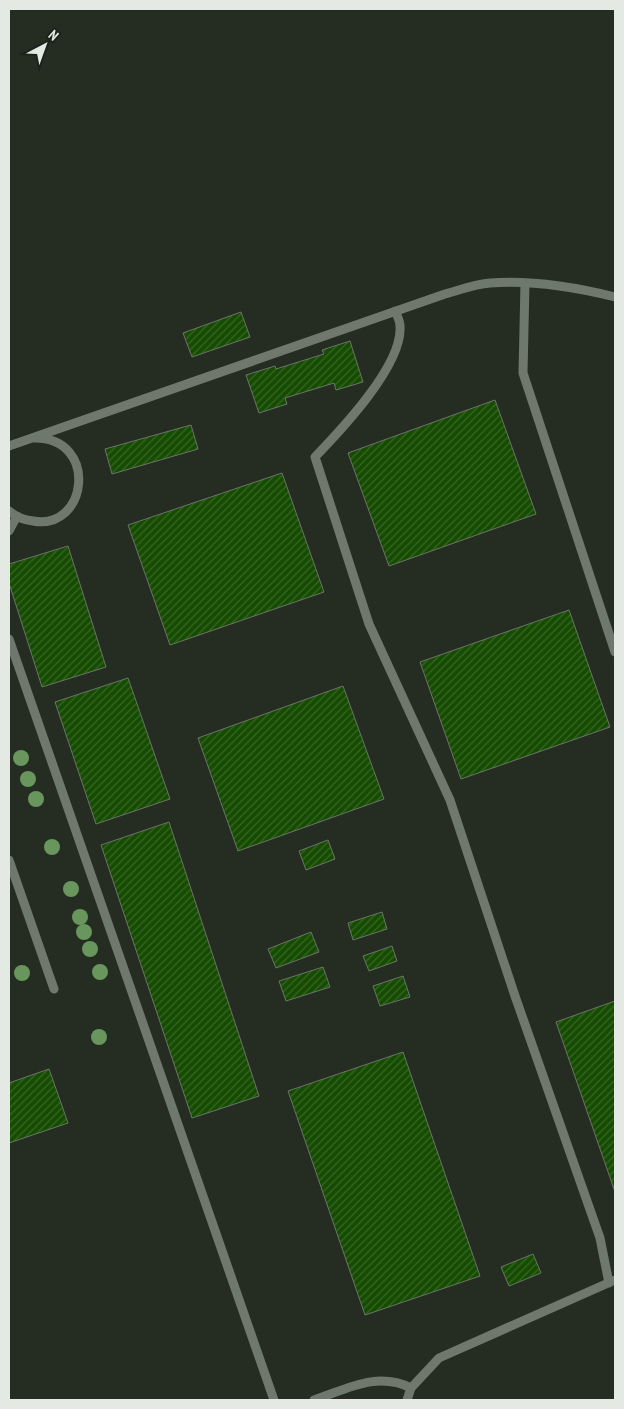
<svg xmlns="http://www.w3.org/2000/svg" width="624" height="1409" font-family="'PT Sans Narrow',sans-serif">
<defs>
<pattern id="building-hatch" width="6" height="6" patternUnits="userSpaceOnUse" patternTransform="scale(1.25)"><rect width="6" height="6" fill="#164c01"/><path d="M-1 1l2-2M0 6l6-6M5 7l2-2" fill="none" stroke="#386626"/></pattern>
</defs>
<rect width="100%" height="100%" fill="#252d23"/>
<path fill="url(#building-hatch)" stroke="#6b7469" d="M241,312L250,337L192,357L183,333Z
M350,341L363,382L336,390L334,383L285,398L287,404L259,413L246,375L275,366L276,369L324,354L322,350Z
M495,400L536,514L389,566L348,453Z
M191,425L198,449L112,474L105,449Z
M282,473L324,592L170,645L128,525Z
M68,546L106,667L42,687L9,583V564Z
M569,610L610,727L461,779L420,662Z
M128,678L170,799L96,824L55,702Z
M343,686L384,799L238,851L198,738Z
M169,822L259,1096L192,1118L101,845Z
M328,840L335,859L306,870L299,851Z
M382,912L387,929L353,940L348,923Z
M311,932L319,952L276,968L268,949Z
M392,946L397,961L369,971L363,956Z
M323,967L330,987L286,1001L279,981Z
M403,976L410,997L380,1006L373,986Z
M615,1001V1192L556,1022Z
M403,1052L480,1276L365,1315L288,1091Z
M49,1069L68,1123L9,1143V1083Z
M533,1254L541,1273L509,1286L501,1267Z"/>
<g fill="none" stroke-linecap="round" stroke-linejoin="round">
<path stroke="#6f786c" stroke-width="9" d="M525,283L523,373L615,652
M395,311C397,315 400,321 400,326C403,365 341,430 315,457L369,624L450,800L515,996L600,1238L609,1283
M9,446L445,294C460,290 475,284 490,283C531,280 575,287 615,297
M9,511C16,517 24,520 33,521C88,531 99,438 35,438
M9,531L17,516
M9,639L274,1400
M9,860L54,989
M314,1400C347,1389 377,1371 411,1388
M407,1400L411,1388L439,1358L615,1280"/>
</g>
<g fill="#69965d">
<circle cx="21" cy="758" r="8"/>
<circle cx="28" cy="779" r="8"/>
<circle cx="36" cy="799" r="8"/>
<circle cx="52" cy="847" r="8"/>
<circle cx="71" cy="889" r="8"/>
<circle cx="80" cy="917" r="8"/>
<circle cx="84" cy="932" r="8"/>
<circle cx="90" cy="949" r="8"/>
<circle cx="100" cy="972" r="8"/>
<circle cx="22" cy="973" r="8"/>
<circle cx="99" cy="1037" r="8"/>
</g>
<rect width="624" height="1409" fill="none" stroke="#e4eae3" stroke-width="20"/>
<g transform="translate(45 45) rotate(41)" stroke="#1b231a" stroke-width="4" paint-order="stroke">
<path d="M0-4L9 19L0 12L-9 19Z" fill="#e4eae3"/>
<text y="-8" font-size="14" font-weight="bold" text-anchor="middle" fill="#e4eae3">N</text>
</g>
</svg>
